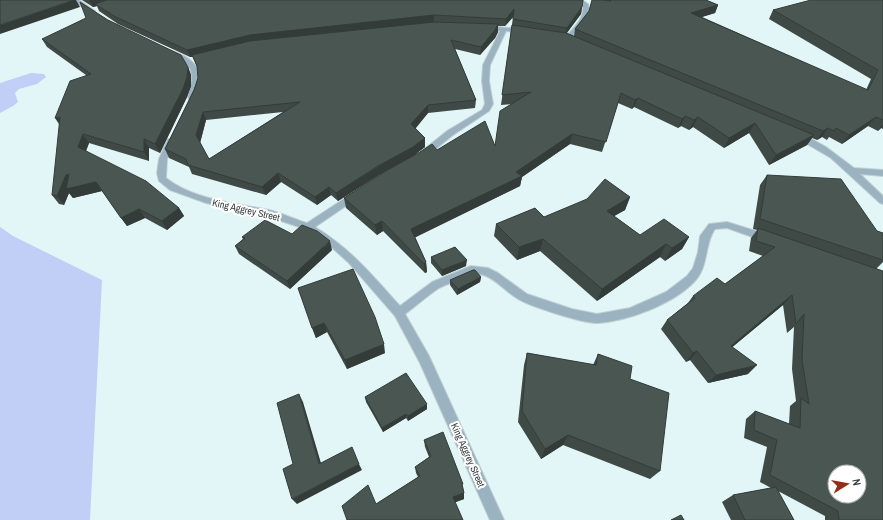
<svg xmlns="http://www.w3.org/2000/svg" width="883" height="520" font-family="'Archivo Narrow',sans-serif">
<rect width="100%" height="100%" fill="#e3f6f7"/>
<path fill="#c1cef6" d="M31,73L44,74L46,77L37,84L19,89L15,93L18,102L13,106L0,113V83Z
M0,227L13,236L102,280L90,520H0Z"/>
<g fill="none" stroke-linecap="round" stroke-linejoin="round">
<g stroke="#c1d1d2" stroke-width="2">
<path id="minor" d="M72,0H79L95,11L90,12Z
M575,0H582L588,4L590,12L580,28L567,41L564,39C572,29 585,19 583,6Z
M484,26L524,29L527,31L524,33L506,31L490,65L489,81L493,104L489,111L453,135L427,156H421V152L447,131L482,110L485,104L482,81L483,65L500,31L482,29L481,28Z
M171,51C196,58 207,73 195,99H189L188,97C195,71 194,64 169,54V52Z
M795,133H801L826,147L854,168L883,170V176L860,174L883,196V204L880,203L831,158L795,137Z
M168,139H174L175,141L167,159L166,178C194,200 235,203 269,210C282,213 294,219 307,223L353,193H359L360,195L359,197L315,227C351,249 372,275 400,306L432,282L471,266L488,268L498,273L527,294L572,309L597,314L630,308L666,292L687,276L693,268L698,252L700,236L709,224L727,222L769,235L771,238L766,242L727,228L715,229C704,245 709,267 694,282C673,304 628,321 598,323C585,324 532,307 520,300C504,292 492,272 473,274C468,275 463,278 459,280C452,282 445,285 439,288C427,296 416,306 405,314L429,356L504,520H490L420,363L395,316L349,263L328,244L305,229L269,217L206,203L170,190L159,181L157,173L159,159Z"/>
</g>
<use href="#minor" fill="#9bb2c0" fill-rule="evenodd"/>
</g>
<path fill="#3f4a46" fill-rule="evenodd" d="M82,0H583L581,14L567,33L574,36L575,29L589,11L592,0H706L718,5L715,13L702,17L866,90L871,79L769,19L773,10L883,0V129L881,128L878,131L868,126L842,144L829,137L827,140L822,137L817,140L812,138L807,145L769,165L749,133L724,148L693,127L689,130L681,126L678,128L634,107L632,109L618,103L602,152L570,144L522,177L520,186L415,237L426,262L427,272L425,273L383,231L377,235L346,208L344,198L437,150L495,146L512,104L501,105L513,17L505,26H498V32L495,38L480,55L455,49L476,100L475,108L428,113L415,128L425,138V147L413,156L379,175L338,201L331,195L317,205L281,182L266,195L192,174L189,167L169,158L165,149L194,90L198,78L197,67L193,57H190L118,24L99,11L97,6L93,7ZM283,112L209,159L200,143L206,120Z
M108,20L188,67L191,75V86L187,97L160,153L149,148V161L89,143L86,151L179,208L184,216L167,230L145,218L127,226L102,191L73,198L69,193L64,205L59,204L52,195L86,75L47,47L42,39Z
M767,175L877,231L883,233V262L876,269L883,520H825V516L778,491L794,520H731L722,502L733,495L771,488L760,482L767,447L744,438L746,419L755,411L789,424L790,406L796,401L792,369L794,327L787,333L783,305L732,347L748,374L708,383L690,360L686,362L661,329L667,320L688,303L693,296L725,284L763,256L749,251L751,238L757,230L753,229L760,185Z
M630,197L625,210L614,216L640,235L689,237L682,249L665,261L660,257L597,301L540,251L517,260L494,236L496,224L544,217Z
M292,234L332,250L290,289L239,254L235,246L243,239L242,237Z
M431,257L466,266L442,276L431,263Z
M481,277L480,282L457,295L450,285V280Z
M298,288L385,353L347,369L327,332L316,338Z
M527,353L593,365L598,354L630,379L660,471L650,479L563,445L541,459L518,422L524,365Z
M365,397L427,409L408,421L406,418L383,432L366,402Z
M424,440L463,488L464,493V499L456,502L376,504L418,477L416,473L415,467L429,457L425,447Z"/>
<path fill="#333c39" d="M74,0H76L80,7L0,34V25Z
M89,0H114L95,4L97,6L93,7Z
M718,5L715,13L688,21L691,13Z
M582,7L581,14L565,35L567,28Z
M514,9L513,17L505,26L506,19Z
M434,15V23L252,43L190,57L187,50L250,35Z
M498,24V32L495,38L480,55L481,47Z
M188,67L191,75V86L187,97L160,153L155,144Z
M638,98L634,107L632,109L635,100Z
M428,105V113L412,133L411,124Z
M203,112L206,120L200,143L196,135Z
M685,116L681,126L678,128L682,119Z
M60,117L61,127L55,118Z
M698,117L693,127L689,130L694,120Z
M876,117L868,126L842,144L849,135Z
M755,123L749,133L724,148L729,138Z
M883,124V126L878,131Z
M828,128L822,137L817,140L823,131Z
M83,134L89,143L84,156L78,147Z
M572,134L570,144L522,177L520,186L412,239L411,229L516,172Z
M814,135L807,145L769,165L776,155Z
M425,138V147L413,156L379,175L338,201L336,193Z
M144,139L149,148V161L144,152Z
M278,173L281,182L266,195L262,187Z
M69,174L96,182L102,191L73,198L69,193L64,205L57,196L66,175Z
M329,187L331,195L317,205L315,197Z
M630,197L625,210L602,223L607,211Z
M179,208L184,216L167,230L162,221Z
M139,209L145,218L127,226L121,218Z
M382,221L383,231L377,235L375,225Z
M689,237L682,249L665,261L672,248Z
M543,239L540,251L517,260L519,247Z
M330,241L332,250L290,289L287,281Z
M666,244L660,257L597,301L602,289Z
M467,260L466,266L442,276V270Z
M426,262L427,272L425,273L424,264Z
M481,277L480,282L457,295L458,289Z
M792,295L783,305L723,355L731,346Z
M324,323L327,332L316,338L312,328Z
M384,344L385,353L347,369L345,360Z
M697,351L690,360L686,362L693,353Z
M757,365L748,374L708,383L716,375Z
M299,394L303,402L323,470L319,464Z
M427,404V409L408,421V416Z
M406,414V418L383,432L382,428Z
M568,435L563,445L541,459L545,449Z
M359,464L362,470L297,504L292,499Z
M464,493V499L453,503V497Z"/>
<path fill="#495651" stroke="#333c39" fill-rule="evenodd" d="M0,0H74L0,25Z
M107,0H583L582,7L567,28L513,19L514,9L506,19L434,15L250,35L187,50L114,16L95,4Z
M592,0H602L611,1L609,0H706L718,5L691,13L868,90L878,70L773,10L811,0H883V120L876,117L849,135L836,128L834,131L828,128L823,131L575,29L589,11Z
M80,2L108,20L181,55L188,67L187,77L183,89L155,144L144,139V152L83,134L78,147L146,181L179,208L162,221L139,209L121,218L96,182L66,189L69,174L66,175L57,196L52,195L60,117L55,118L70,81L91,74L42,39L86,18Z
M434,22L498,24L495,30L481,47L451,40L476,100L428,105L411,124L425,138L413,147L378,166L336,193L329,187L315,197L278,173L262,187L188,165L186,159L165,149L194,90L198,78L197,66L192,55L250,41ZM300,102L209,159L196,135L203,112Z
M512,25L566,33L814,135L776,155L755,123L729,138L698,117L694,120L685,116L682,119L638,98L635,100L621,93L606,142L572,134L516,172L522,176L411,229L426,262L424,264L382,221L375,225L344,198L386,171L420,152L432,144L437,150L485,121L495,146L500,111L531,92L502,95Z
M767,175L841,179L877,231L883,233V260L760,219Z
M605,179L630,197L607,211L640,235L664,219L689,237L672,248L666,244L602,289L543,239L519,247L496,224L535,208L544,217L587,199Z
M265,220L292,234L302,225L317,231L330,241L287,281L235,246L245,238L242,237Z
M758,228L883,271V520H839L838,511L770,475L777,440L754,430L755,411L800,428L801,398L809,404L802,360L804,314L796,324L792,295L731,346L757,365L716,375L697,351L693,353L667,320L695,298L693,296L717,278L725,284L775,247L756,241ZM835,472H859V496H835Z
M455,247L467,260L442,270L431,257Z
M353,269L375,317L384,344L345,360L324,323L312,328L298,288Z
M473,270H475L481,277L458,289L450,280Z
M527,353L596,365L598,354L632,366L630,379L669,393L660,471L568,435L545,449L522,411Z
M406,373L427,404L408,416L406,414L382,428L365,397Z
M299,394L319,464L352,447L359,464L292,499L283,469L293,464L277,403Z
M443,432L463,484H462L464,493L453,497L463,520H347L342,506L368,485L376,504L420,476L415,467L431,456L424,440Z
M776,487L794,520H745L733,495Z
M681,515L684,520H671Z"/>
<g text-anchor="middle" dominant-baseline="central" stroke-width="4" stroke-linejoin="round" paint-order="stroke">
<g font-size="10" fill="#373e3f" stroke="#fff">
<text transform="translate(246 210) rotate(13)">King Aggrey Street</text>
<text transform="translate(468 455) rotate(66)">King Aggrey Street</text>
</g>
</g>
<g transform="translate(847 484) rotate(79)"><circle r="19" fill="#ffffff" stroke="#afb2b2"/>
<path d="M0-3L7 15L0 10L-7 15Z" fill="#952c18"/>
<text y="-6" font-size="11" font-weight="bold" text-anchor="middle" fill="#373e3f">N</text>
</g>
</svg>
